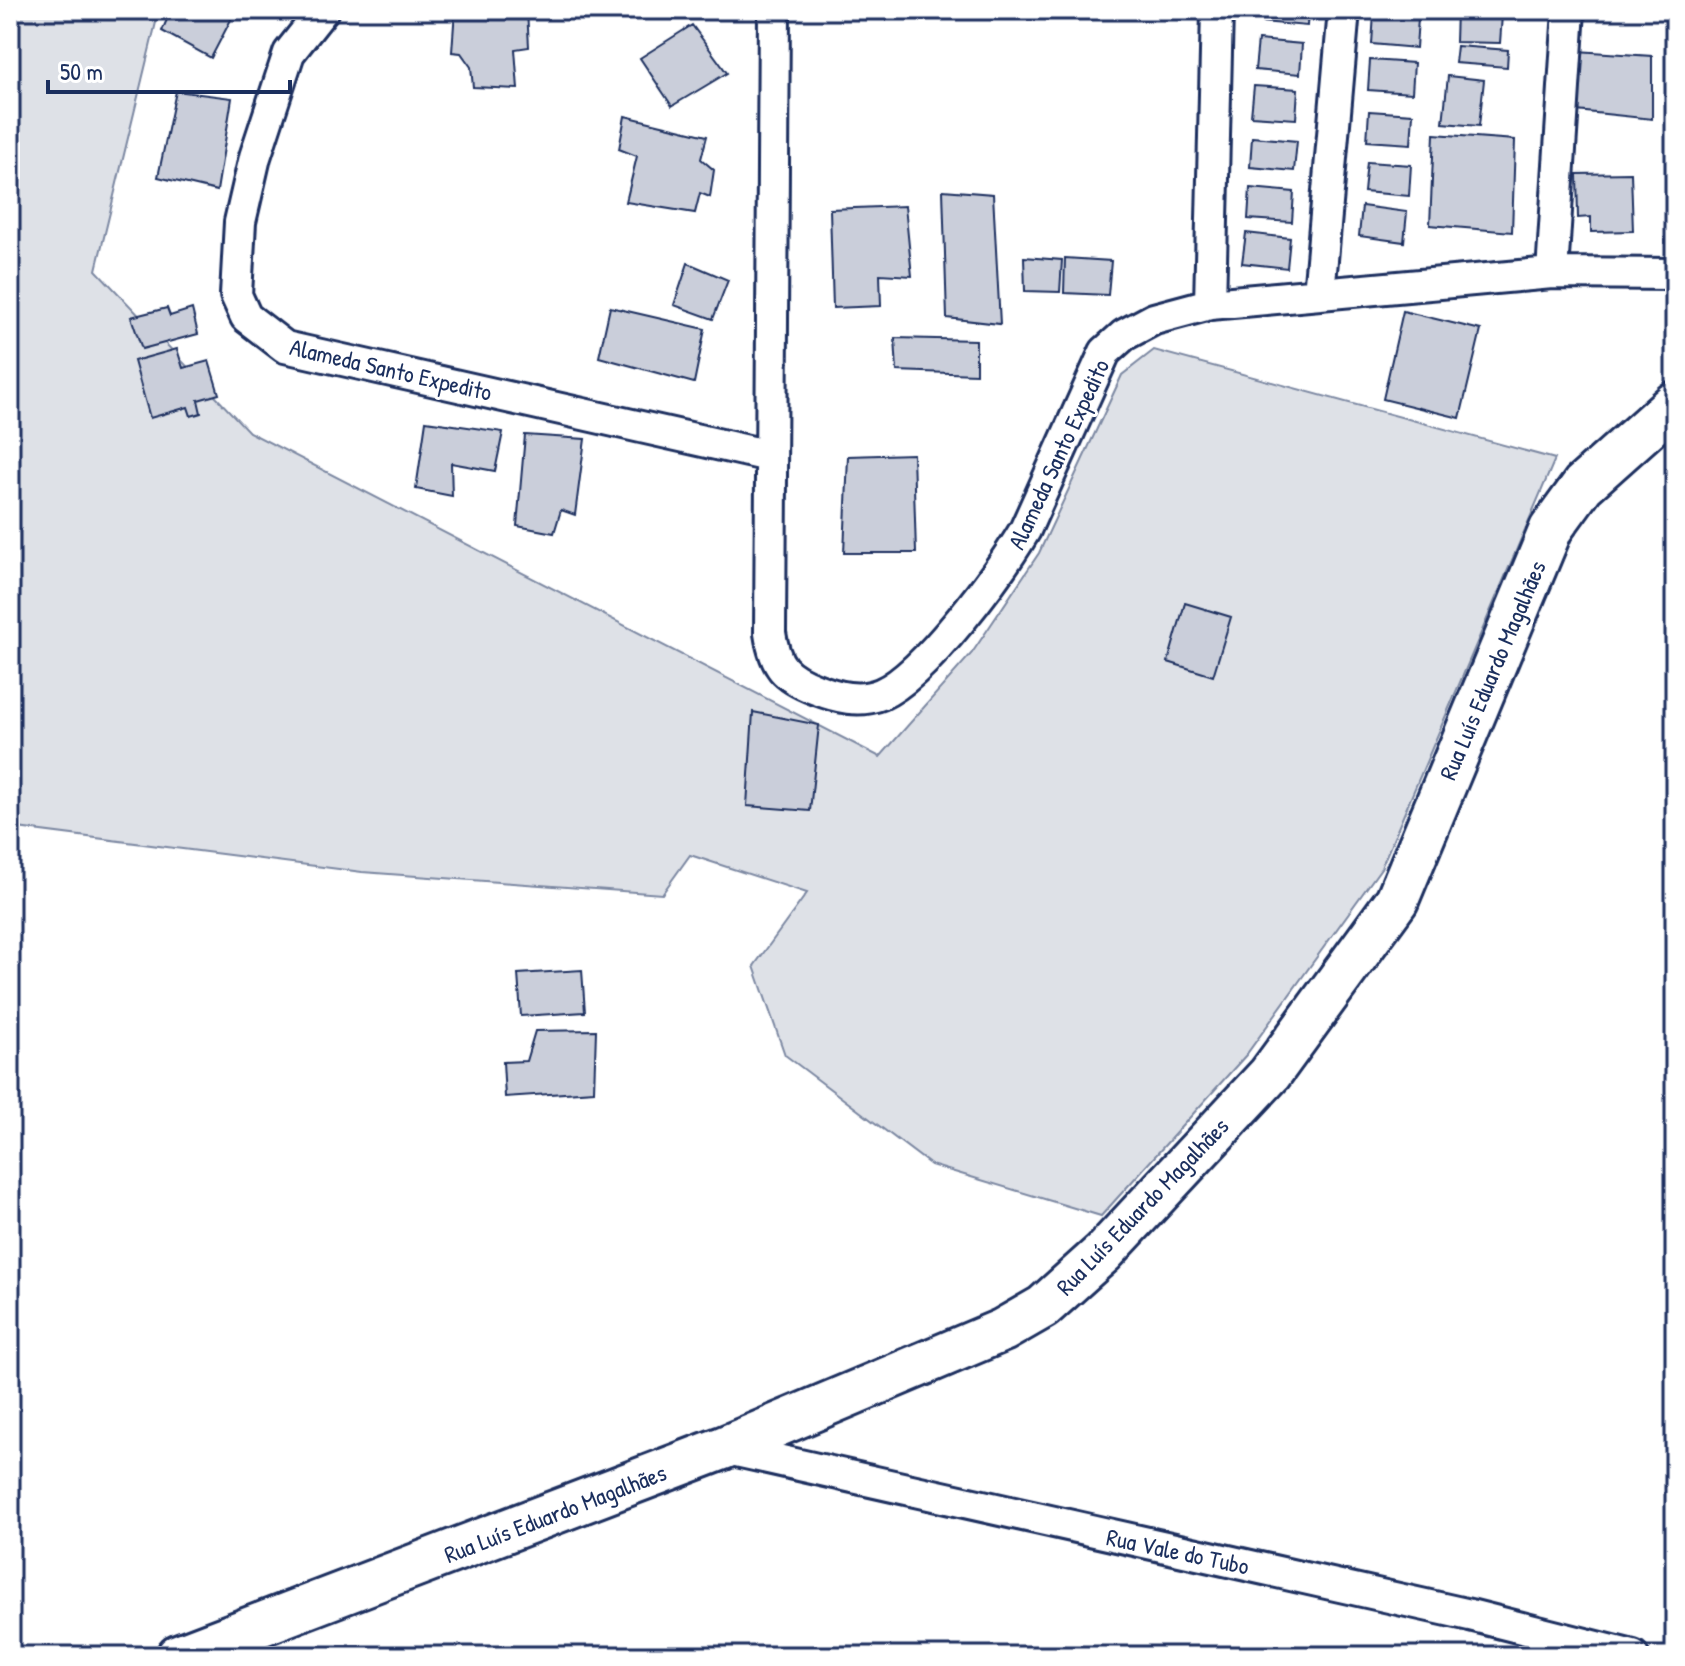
<svg xmlns="http://www.w3.org/2000/svg" width="1685" height="1666" font-family="'Patrick Hand',sans-serif">
<rect width="100%" height="100%" fill="#fff"/>
<filter id="ink" filterUnits="userSpaceOnUse"><feTurbulence type="fractalNoise" baseFrequency=".0125" numOctaves="2"/><feDisplacementMap in="SourceGraphic" scale="16" xChannelSelector="R" yChannelSelector="G"/><feConvolveMatrix kernelMatrix="1 2 1 2 8 2 1 2 1" color-interpolation-filters="sRGB"/></filter>
<g filter="url(#ink)">
<path fill="#dee1e7" stroke="#7c88a2" stroke-width="2" d="M10,10H159L96,270L249,432L880,757L972,653L1039,553L1122,375L1154,350L1555,459L1381,868L1246,1055L1101,1216L931,1165L785,1055L754,966L807,893L690,855L662,894L362,872L10,827Z"/>
<path fill="#caceda" stroke="#1b2f5e" stroke-width="2" d="M171,10H236L211,58L162,31Z
M455,10H527L529,47L515,49L518,89L473,87L471,67L461,53L452,52Z
M1263,10H1308L1307,26L1262,22Z
M1456,11L1502,15L1500,43L1455,42Z
M1374,14L1418,18L1416,48L1372,44Z
M692,25L727,73L672,106L640,58Z
M1258,40L1302,44L1300,74L1255,70Z
M1457,46L1508,50L1507,67L1455,63Z
M1577,51L1652,56V119L1577,111Z
M1370,60L1414,63L1412,93L1368,90Z
M1448,76L1484,80L1479,126L1443,123Z
M1254,86L1298,89L1296,119L1251,116Z
M176,91L232,98L217,191L158,177Z
M1369,111L1413,114L1411,144L1367,141Z
M625,116L707,136L701,159L714,170L710,197L700,193L695,213L626,202L637,156L619,149Z
M1434,134L1515,140L1512,232L1430,225Z
M1252,137L1297,141L1294,171L1250,167Z
M1367,162L1411,165L1409,196L1364,192Z
M1631,173L1633,231L1591,232V217L1578,218L1577,174Z
M1250,188L1294,192L1292,222L1248,219Z
M943,190L993,194L1000,324L947,318Z
M905,206L912,276L880,274L881,306L833,308L830,209Z
M1362,206L1407,212L1404,242L1359,236Z
M1246,233L1290,238L1287,268L1242,263Z
M1024,257L1062,260L1060,292L1025,291Z
M1065,258L1111,261L1108,295L1064,293Z
M688,263L728,280L713,319L674,305Z
M610,307L705,329L694,383L599,357Z
M167,308L170,316L192,309L198,334L142,349L131,317Z
M1403,311L1481,330L1460,418L1383,399Z
M895,338L976,340V374L897,371Z
M177,349L183,368L209,361L219,394L198,400L201,413L191,416L188,407L150,418L134,361Z
M426,421L503,432L495,471L451,463L452,496L416,489Z
M525,435L585,439L575,515L561,510L554,533L517,526Z
M913,454L916,553H844L848,456Z
M1185,603L1231,617L1213,676L1168,662Z
M753,712L819,725L810,811L747,806Z
M582,970L585,1012L521,1016L518,974Z
M596,1030L594,1091L505,1097L503,1062L526,1061L535,1031Z"/>
<g fill="none" stroke-linecap="round" stroke-linejoin="round">
<g stroke="#1b2f5e" stroke-width="36">
<path id="street" d="M323,10L289,53L255,157L240,222L236,295L246,317L285,347L770,456
M774,10L770,633C775,666 784,677 816,689C837,697 859,703 881,694C925,675 1000,572 1025,530L1105,352L1124,335L1154,319L1210,304L1552,273L1675,274
M1552,273L1569,10
M1319,294L1344,10
M1210,304L1217,10
M723,1448L1470,1615L1633,1656"/>
</g>
<g stroke="#1b2f5e" stroke-width="48">
<path id="secondary" d="M178,1656L723,1448L1003,1330L1043,1307L1103,1253L1270,1074L1397,900L1551,529L1583,485L1675,403"/>
</g>
<use href="#street" stroke="#fff" stroke-width="30"/>
<use href="#secondary" stroke="#fff" stroke-width="42"/>
</g>
</g>
<g text-anchor="middle" dominant-baseline="central" stroke-width="6" stroke-linejoin="round" paint-order="stroke">
<g font-size="24" fill="#1b2f5e" stroke="#fff">
<text transform="translate(391 369) rotate(13)">Alameda Santo Expedito</text>
<text transform="translate(1058 454) rotate(-65)">Alameda Santo Expedito</text>
<text transform="translate(1492 670) rotate(-67)">Rua Luís Eduardo Magalhães</text>
<text transform="translate(1142 1206) rotate(-46)">Rua Luís Eduardo Magalhães</text>
<text transform="translate(555 1513) rotate(-21)">Rua Luís Eduardo Magalhães</text>
<text transform="translate(1178 1551) rotate(12)">Rua Vale do Tubo</text>
</g>
</g>
<rect width="1685" height="1666" fill="none" stroke="#fff" stroke-width="40"/>
<rect x="20" y="20" width="1645" height="1626" fill="none" stroke="#1b2f5e" stroke-width="3" filter="url(#ink)"/>
<path d="M48 80v12h242v-12" fill="none" stroke="#1b2f5e" stroke-width="4"/>
<text x="60" y="80" font-size="24" fill="#1b2f5e" stroke="#ffffff" stroke-width="6" paint-order="stroke">50 m</text>
</svg>
